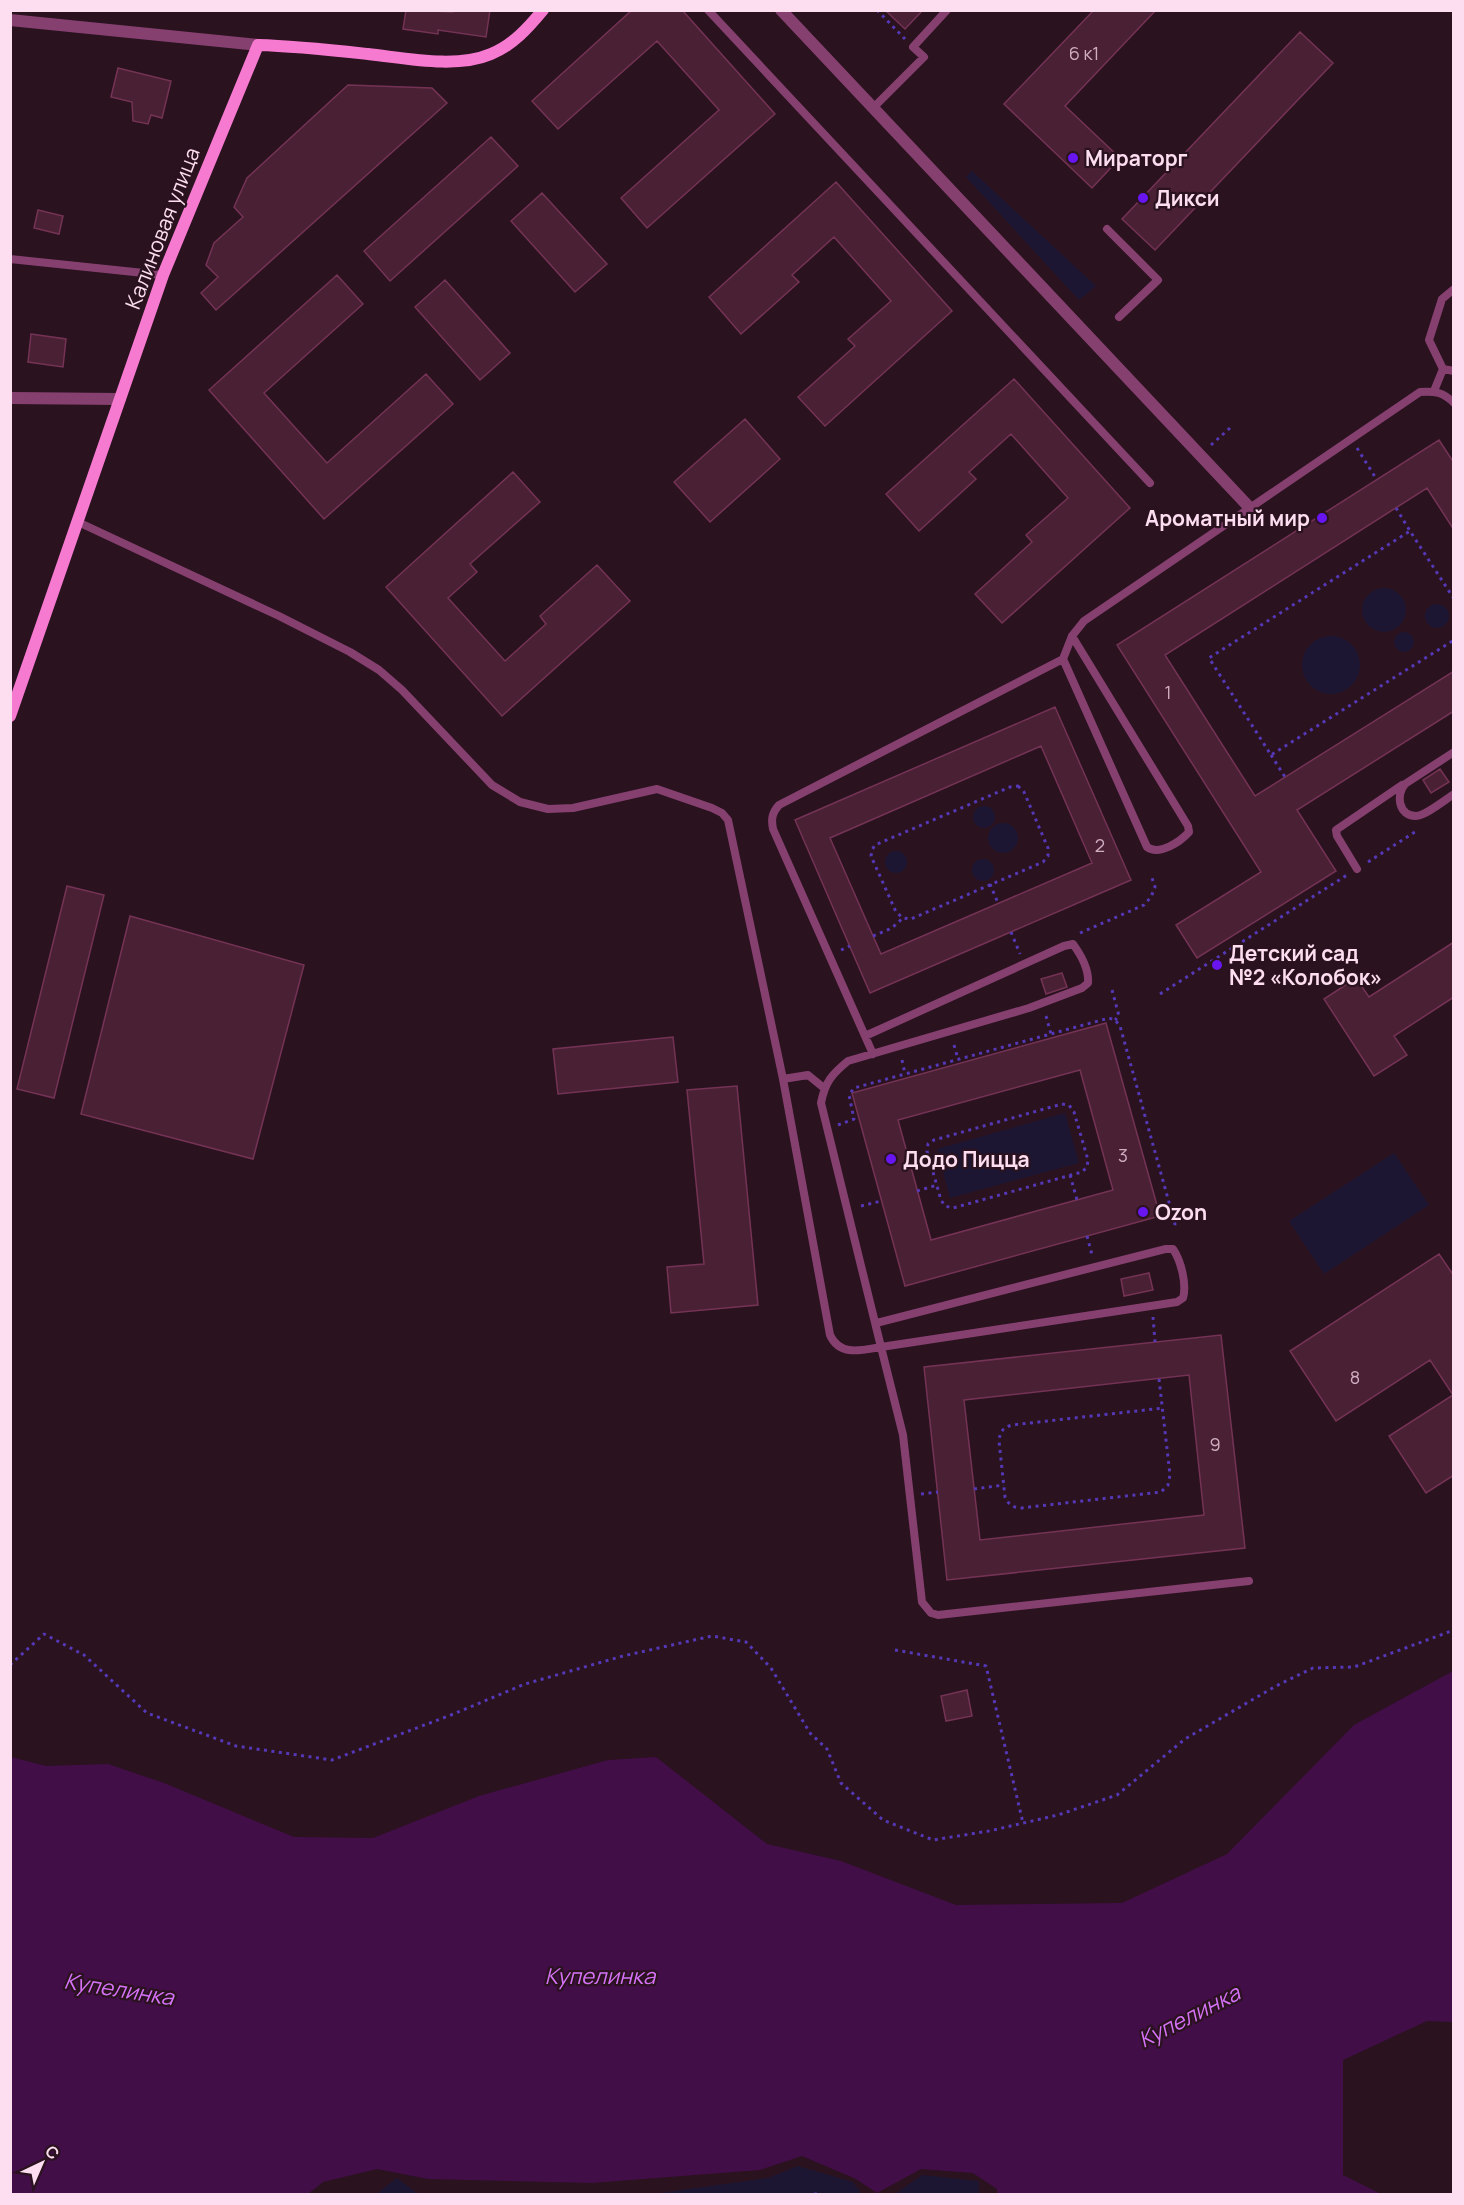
<svg xmlns="http://www.w3.org/2000/svg" width="1464" height="2205" font-family="Manrope,sans-serif">
<rect width="100%" height="100%" fill="#2a121f"/>
<path fill="#1d1633" d="M972,171L1096,286L1079,300L966,177Z
M1362 610a22 22 0 1 1 44 0a22 22 0 1 1-44 0Z
M1425 616a12 12 0 1 1 24 0a12 12 0 1 1-24 0Z
M1394 642a10 10 0 1 1 20 0a10 10 0 1 1-20 0Z
M1302 665a29 29 0 1 1 58 0a29 29 0 1 1-58 0Z
M973 817a11 11 0 1 1 22 0a11 11 0 1 1-22 0Z
M988 838a15 15 0 1 1 30 0a15 15 0 1 1-30 0Z
M885 862a11 11 0 1 1 22 0a11 11 0 1 1-22 0Z
M972 870a11 11 0 1 1 22 0a11 11 0 1 1-22 0Z
M1065,1113L1079,1163L950,1198L937,1149Z
M1394,1153L1429,1205L1324,1274L1289,1221Z
M798,2166L853,2182L862,2194H653L768,2178Z
M922,2175L979,2181V2194H895Z
M397,2178L417,2193L582,2194H376Z"/>
<path fill="#420e47" d="M1453,1671V2022L1427,2021L1343,2060V2175L1381,2194H997V2189L973,2173L921,2169L877,2193L856,2179L802,2156L760,2170L592,2183L428,2179L377,2169L323,2182L308,2194H11V1757L46,1766L108,1764L164,1783L294,1837L373,1838L479,1796L608,1760L656,1757L767,1844L841,1861L956,1905L1122,1903L1227,1854L1354,1725Z"/>
<path fill="#4a2035" stroke="#743355" stroke-width="1.5" fill-rule="evenodd" d="M406,10L453,12V10H490L486,37L438,30V34L403,29Z
M632,10H682L775,114L647,228L621,198L719,110L657,41L558,129L532,101Z
M885,10H923L905,29Z
M1094,10H1156L1065,106L1120,158L1092,188L1004,104Z
M1300,32L1333,63L1155,250L1122,219Z
M118,68L171,81L162,118L151,115L148,124L133,121L132,102L111,97Z
M348,85L432,88L447,103L216,310L201,293L218,277L206,265L214,243L243,217L234,207L247,178Z
M491,137L518,166L390,281L364,251Z
M836,182L952,311L825,426L798,397L855,346L848,339L891,301L834,237L792,275L799,282L741,334L709,297Z
M542,193L607,264L575,292L511,221Z
M38,210L63,216L59,234L34,228Z
M337,275L363,304L264,393L327,463L426,374L453,404L324,519L209,390Z
M445,280L510,353L480,380L415,307Z
M31,334L66,339L63,367L28,362Z
M1014,379L1130,508L1002,623L975,594L1032,542L1026,535L1068,498L1011,434L969,472L976,479L919,531L886,494Z
M745,419L780,459L710,522L674,482Z
M1439,440L1454,463V530L1427,488L1165,655L1255,796L1454,671V711L1297,810L1336,871L1197,958L1176,925L1261,872L1117,645Z
M513,472L540,502L470,564L477,572L448,598L505,661L546,624L540,616L597,565L630,601L502,716L386,587Z
M1055,707L1131,880L870,993L795,820ZM1041,746L1092,863L881,954L830,838Z
M1440,769L1449,782L1431,793L1423,780Z
M67,886L104,895L54,1098L17,1089Z
M130,916L304,965L253,1159L81,1114Z
M1454,942V997L1394,1036L1407,1055L1374,1076L1324,999L1356,978L1369,997Z
M1062,973L1067,987L1046,994L1041,979Z
M1106,1023L1160,1216L905,1286L852,1093ZM1080,1070L1113,1190L931,1240L898,1120Z
M673,1037L678,1082L558,1094L553,1049Z
M737,1086L758,1305L671,1313L667,1267L704,1264L687,1090Z
M1439,1254L1454,1276V1475L1426,1493L1389,1436L1453,1395L1430,1360L1336,1421L1290,1351Z
M1149,1273L1153,1290L1124,1296L1121,1279Z
M1221,1335L1245,1548L947,1580L924,1367ZM1189,1375L1204,1515L980,1540L964,1400Z
M967,1690L972,1716L946,1721L941,1696Z"/>
<g fill="none" stroke-linecap="round" stroke-linejoin="round">
<path stroke="#5438b6" stroke-width="3" stroke-dasharray="3 4.5" stroke-linecap="butt" d="M877,10L905,39
M1211,445L1230,428
M1357,448L1377,480
M1396,508L1410,531
M1454,599L1410,531L1209,658L1271,755L1454,640
M1271,755L1285,777
M1018,786L1024,792L1048,848V856L1043,862L911,919L903,918L896,912L871,856L872,850L875,845L1010,787Z
M1368,862L1418,830
M990,884L998,903
M1011,932L1020,954
M1080,933L1144,905L1151,897L1155,887L1151,875
M873,936L892,928L903,918
M841,950L850,946
M1112,990L1119,1016L1115,1020
M1160,994L1347,875
M1046,1016L1051,1034
M954,1045L958,1059
M902,1060L905,1074
M1062,1104L1069,1105L1074,1112L1088,1160L1087,1167L1082,1172L953,1208L945,1206L941,1200L927,1151L928,1144L934,1140Z
M838,1125L854,1119L849,1095L854,1088L1109,1018L1115,1020L1120,1026L1175,1224L1174,1229
M1070,1175L1077,1200
M917,1191L937,1185
M861,1206L881,1201
M1087,1236L1092,1255
M1153,1317L1155,1342
M1159,1379L1170,1475L1168,1485L1161,1492L1021,1508C1012,1507 1009,1505 1005,1497L999,1441C1000,1431 1003,1428 1012,1425L1163,1408
M974,1489L1004,1485
M921,1494L938,1492
M895,1650L986,1666L1023,1823
M10,1665L44,1634L84,1655L147,1713L236,1746L332,1760L451,1715L525,1684L623,1656L712,1636L746,1642L771,1668L810,1733L827,1749L841,1783L883,1820L933,1840L989,1831L1058,1815L1117,1795L1185,1739L1276,1686L1313,1668L1354,1667L1454,1630
M814,2194H817"/>
<path stroke="#864070" stroke-width="8" d="M708,10L1150,483
M873,108L924,57L913,47L947,10
M1107,229L1158,280L1119,317
M10,259L163,275
M1454,289L1442,299L1429,340L1443,369L1454,371
M1434,391L1443,369
M78,522L279,616L350,652L379,670L402,690L492,785L520,802L548,809L573,808L657,789L712,808L722,813L728,820L783,1079L830,1335C840,1357 862,1350 881,1347L903,1435L922,1602L931,1613L938,1615L1249,1581
M1063,659L1147,847C1159,856 1180,842 1189,832L1188,826L1072,636
M1454,752L1405,784C1396,794 1398,816 1416,816C1425,816 1445,800 1454,794
M1357,869L1337,836L1336,830L1402,785
M865,1036L1064,946L1073,944C1081,955 1089,970 1088,983L1082,988L1029,1008L848,1061C832,1074 825,1082 821,1103C841,1184 861,1265 881,1347L1177,1302L1183,1298C1187,1284 1181,1261 1173,1249H1165L876,1323
M873,1054L773,829C771,819 772,813 779,805L1063,659L1072,636L1084,621L1420,392C1435,391 1443,392 1454,403
M783,1079L808,1075L824,1088"/>
<path stroke="#864070" stroke-width="12" d="M781,10L1250,508
M10,20L258,45
M10,398L120,399"/>
<path stroke="#f77ad1" stroke-width="12" d="M10,716L163,275L258,45C295,46 331,50 368,54C405,58 456,69 491,54C513,45 528,28 543,10"/>
</g>
<g fill="#6915f2" stroke="#2a121f" stroke-width="2">
<circle cx="1073" cy="158" r="6"/>
<circle cx="1143" cy="198" r="6"/>
<circle cx="1322" cy="518" r="6"/>
<circle cx="1217" cy="965" r="6"/>
<circle cx="891" cy="1159" r="6"/>
<circle cx="1143" cy="1212" r="6"/>
</g>
<g text-anchor="middle" dominant-baseline="central" stroke-width="4.5" stroke-linejoin="round" paint-order="stroke">
<g font-size="18" fill="#d0aec1">
<text x="1084" y="53">6 к1</text>
<text x="1168" y="692">1</text>
<text x="1100" y="845">2</text>
<text x="1123" y="1155">3</text>
<text x="1355" y="1377">8</text>
<text x="1215" y="1444">9</text>
</g>
<g font-size="21" font-weight="bold" fill="#fdddf0" stroke="#2a121f" text-anchor="start">
<text x="1085" y="158">Мираторг</text>
<text x="1155" y="198">Дикси</text>
<text x="1310" y="518" text-anchor="end">Ароматный мир</text>
<text x="1229" y="953">Детский сад<tspan x="1229" dy="24">№2 «Колобок»</tspan></text>
<text x="903" y="1159">Додо Пицца</text>
<text x="1155" y="1212">Ozon</text>
</g>
<g font-size="21" fill="#fdddf0" stroke="#2a121f">
<text transform="translate(162 228) rotate(-69)">Калиновая улица</text>
</g>
<g font-size="22" font-style="italic" fill="#d571f7" stroke="#2a121f">
<text x="600" y="1976">Купелинка</text>
<text transform="translate(119 1989) rotate(9)">Купелинка</text>
<text transform="translate(1189 2016) rotate(-27)">Купелинка</text>
</g>
</g>
<rect width="1464" height="2205" fill="none" stroke="#fdddf0" stroke-width="24"/>
<g transform="translate(42 2163) rotate(44)" stroke="#2a121f" stroke-width="4.5" paint-order="stroke">
<path d="M0-4.5L10 22L0 15L-10 22Z" fill="#fdddf0"/>
<text y="-9" font-size="16" font-weight="bold" text-anchor="middle" fill="#fdddf0">С</text>
</g>
</svg>
